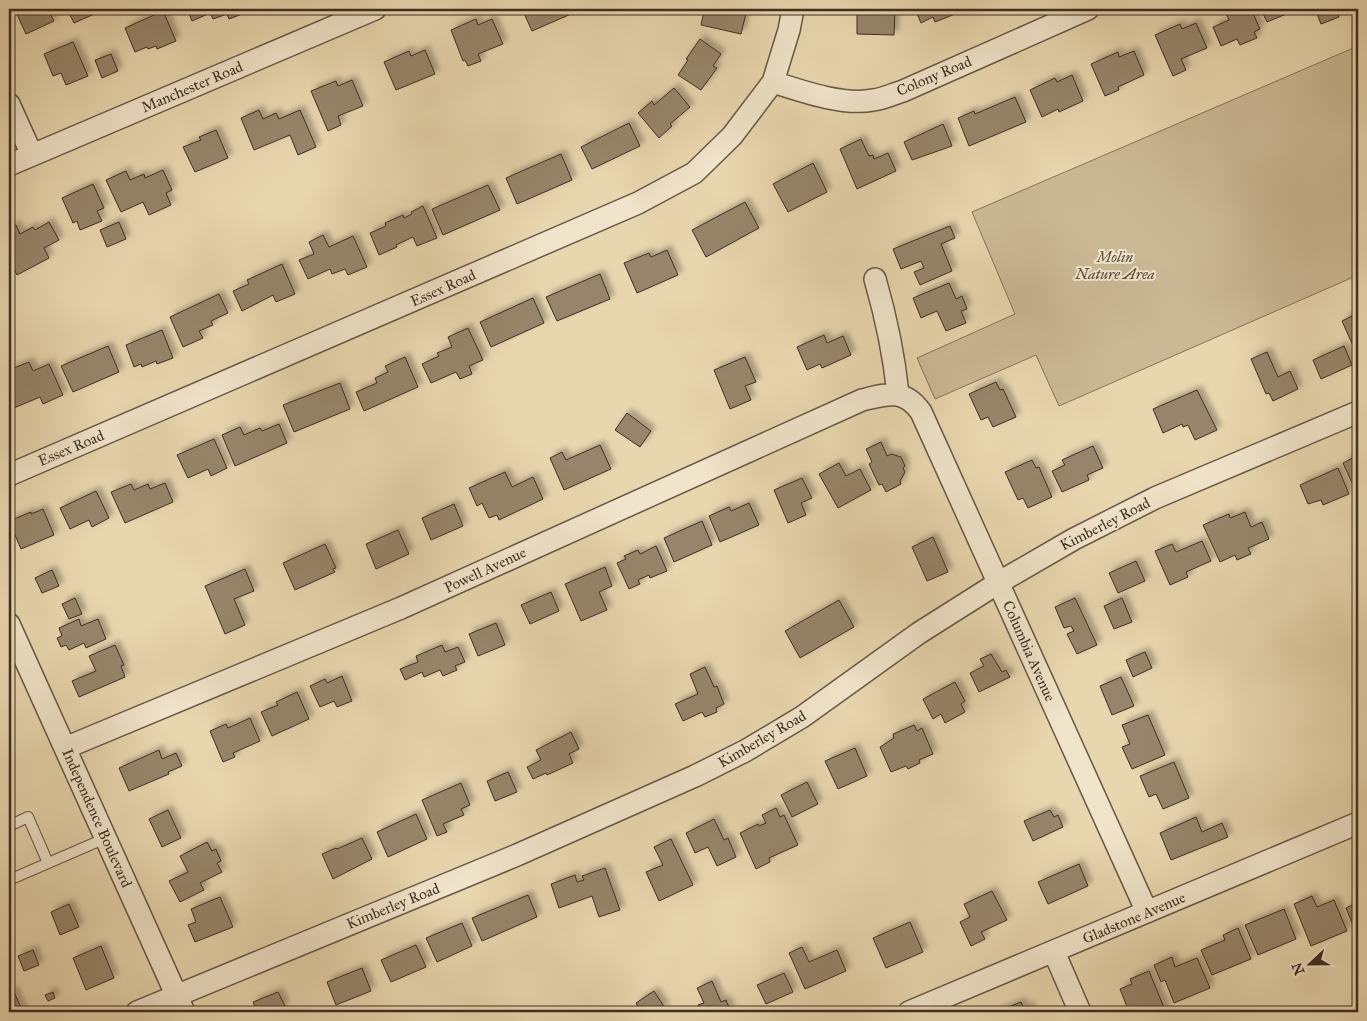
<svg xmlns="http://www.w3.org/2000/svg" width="1367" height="1021" font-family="'IM FELL Great Primer',serif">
<defs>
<filter id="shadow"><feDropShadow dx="4.5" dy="-4.5" stdDeviation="2.5" flood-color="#0004"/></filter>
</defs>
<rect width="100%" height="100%" fill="#e8d6ae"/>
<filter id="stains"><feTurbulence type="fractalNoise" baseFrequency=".004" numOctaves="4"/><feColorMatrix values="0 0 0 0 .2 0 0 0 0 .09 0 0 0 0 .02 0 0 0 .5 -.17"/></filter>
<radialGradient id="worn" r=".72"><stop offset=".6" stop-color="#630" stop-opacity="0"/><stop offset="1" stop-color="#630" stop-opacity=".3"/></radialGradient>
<path fill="#cbb996" stroke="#84745c" d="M1358,46V275L1059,406L1036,355L935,399L917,358L1015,314L972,212Z"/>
<path fill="#96856b" stroke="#3e2e23" filter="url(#shadow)" d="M19,9H56L49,12L54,21L26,34L15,10Z
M67,9H89L92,15L74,23Z
M187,9H249L250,11L229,19L227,14L213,19L210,13L192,21Z
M522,9H569L571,14L532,31Z
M715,9H747L741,34L701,25L704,11L714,14Z
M857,9H895L894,35L857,34Z
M915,9H958L960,12L935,22L933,17L921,23Z
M1224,9H1251L1260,29L1254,32L1257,38L1240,45L1237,39L1221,46L1213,27L1229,20Z
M1261,9H1298L1267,22Z
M1315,9H1335L1339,17L1321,24Z
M163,11L176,41L157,49L156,46L148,49L147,47L135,52L125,28Z
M476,19L478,25L492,19L503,44L478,54L481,61L468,66L465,60L463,61L451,30Z
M1196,23L1207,48L1181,59L1186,70L1173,76L1155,35L1180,24L1182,29Z
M700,39L721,54L713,66L717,68L701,90L678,75L688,60L686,59Z
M73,42L88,76L66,85L61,73L53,76L44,54Z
M425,50L435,74L396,90L384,62L409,51L411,56Z
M1134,51L1144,75L1118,87L1119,90L1105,96L1091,64L1118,52L1119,57Z
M111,54L118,71L102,78L95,60Z
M1072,75L1083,101L1059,112L1058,109L1042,117L1030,90L1055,78L1057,82Z
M352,80L363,106L338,116L341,125L328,131L311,91L336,81L338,86Z
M674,88L690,107L670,124L672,126L659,138L638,113L652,101L654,105Z
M1015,97L1026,122L969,146L958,118L974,111L975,114Z
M259,110L263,119L276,113L279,119L300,110L316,147L298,155L290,135L254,150L241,118Z
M629,123L640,146L592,169L581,147Z
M943,124L952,146L912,160L904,142Z
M216,130L228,158L195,172L183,147L201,140L199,137Z
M861,139L869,156L873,155L874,159L888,153L896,171L857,189L840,149Z
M561,154L572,180L517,204L506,178Z
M813,163L827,192L788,212L773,184Z
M163,170L172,190L166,193L171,205L149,215L143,202L121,212L106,180L126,171L130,180L144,174L145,178Z
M93,184L104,208L97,211L102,221L80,230L77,221L73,223L62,198Z
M488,185L500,210L443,235L432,209Z
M745,202L759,228L706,257L692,230Z
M423,206L437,238L417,246L413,237L396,245L397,247L379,255L370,233L386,226L385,223L403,215L404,218L412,214L411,212Z
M49,222L59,240L44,248L49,258L17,275L9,259V229L16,225L20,234L33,227L35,230Z
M119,222L126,239L107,247L100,230Z
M950,226L955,238L941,244L952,271L920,285L914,272L924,268L921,261L901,269L893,249Z
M323,235L329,247L353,236L367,267L348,275L345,269L332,274L330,269L308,279L299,260L314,254L309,242Z
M667,250L678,275L637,293L624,263L649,253L651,257Z
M282,264L295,294L276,302L273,295L242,311L233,291L249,284L247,280Z
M600,274L610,299L557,321L546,297Z
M949,283L956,299L962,296L967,309L961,311L966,323L946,331L937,311L921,318L913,298Z
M219,294L228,313L211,321L213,325L199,331L203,338L183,347L170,317Z
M533,298L544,323L491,347L480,322Z
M1358,313V357L1342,321Z
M468,328L483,360L469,366L472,374L460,379L456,372L431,383L422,364L439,356L437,353L452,347L448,337Z
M162,330L173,358L157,364L156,361L142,367L141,364L134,367L126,345Z
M824,335L827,343L843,336L851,355L822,368L820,364L807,370L797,347Z
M108,346L119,372L73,392L61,366Z
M1344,346L1352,365L1321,379L1313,360Z
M1267,352L1278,377L1290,371L1298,389L1273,401L1269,393L1266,394L1251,359Z
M405,357L418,387L364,411L356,392L377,383L375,378L388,372L385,366Z
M745,357L756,382L745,386L751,400L730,409L714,370Z
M29,362L33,371L49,364L63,395L43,404L40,397L9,410V370Z
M996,382L1000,390L1003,389L1016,417L993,427L988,417L981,420L969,394Z
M340,383L350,409L294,432L283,405Z
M1197,390L1217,430L1195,440L1188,425L1183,427L1182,424L1163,433L1153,409Z
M627,413L651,431L640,447L615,430Z
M279,424L287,443L235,466L222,435L240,427L244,435L260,428L262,431Z
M214,439L227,468L211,476L208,469L188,478L177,455Z
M881,442L887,456L891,454L901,457L905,466L903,468L905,472L900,481L901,484L886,492L882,484L879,485L869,464L872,462L866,449Z
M600,445L611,469L564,490L550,458L562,452L566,460Z
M1093,446L1103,468L1087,475L1089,480L1062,492L1052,471L1065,465L1062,460Z
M1358,455V493L1357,494L1343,463Z
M1032,460L1036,468L1039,467L1052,497L1028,508L1023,498L1018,500L1005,472Z
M839,463L846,476L860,469L871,490L838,508L819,474Z
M1338,468L1349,494L1323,505L1321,500L1308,504L1300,485Z
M505,472L512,487L533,477L543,499L499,520L497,515L489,518L482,503L477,506L469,488Z
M802,478L812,498L801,503L806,515L788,523L774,490Z
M165,483L173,502L125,523L111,492L131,484L134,490L148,484L150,489Z
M96,491L109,518L92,527L89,520L70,529L60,508Z
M749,503L759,525L720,542L709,516L729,507L731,511Z
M454,504L463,526L431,540L422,518Z
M43,509L54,535L21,549L9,521L31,512V514Z
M1245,512L1251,527L1262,522L1269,539L1248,548L1251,554L1237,560L1235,555L1220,562L1203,525L1229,514L1230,518Z
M702,521L712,545L674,562L664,538Z
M398,530L409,554L376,569L366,544Z
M933,537L948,572L927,581L912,547Z
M1202,541L1211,561L1186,572L1188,577L1170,585L1155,551L1172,544L1176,552Z
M325,544L336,568L333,569L335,572L295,590L283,563Z
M656,546L667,571L650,578L649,575L638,580L640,584L629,589L617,563L626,559L624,556L638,550L640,554Z
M1136,561L1145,581L1118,593L1109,573Z
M605,567L612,586L599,592L607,610L581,621L565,584Z
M245,569L254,591L234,599L245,625L225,634L205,586Z
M52,570L59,586L42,593L35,578Z
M551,592L559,611L530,624L521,605Z
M75,598L82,614L69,619L62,604Z
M1075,598L1097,645L1077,654L1067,634L1074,631L1071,626L1064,628L1055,607Z
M1122,598L1132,622L1114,629L1104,606Z
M839,600L854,627L800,658L785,631Z
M79,619L81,626L98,619L106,639L86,648L84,643L69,650L66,645L61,647L57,638L62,636L59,628Z
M496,623L505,645L478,656L469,634Z
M115,645L124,665L121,666L125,677L79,697L72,681L96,671L89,656Z
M442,645L445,652L458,647L465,662L455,666L457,670L443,676L440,670L424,677L422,672L405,680L400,669L418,662L416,656Z
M1145,652L1152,668L1133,677L1126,660Z
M991,654L1002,672L1006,670L1010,677L979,692L970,673L984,666L980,659Z
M705,667L714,687L717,686L724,704L716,708L717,712L705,717L702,712L683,721L675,704L698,694L690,674Z
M342,676L352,701L337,707L334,701L320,707L310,686L325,679L327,683Z
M1121,677L1134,706L1112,715L1100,686Z
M955,682L965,701L961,704L965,712L945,723L941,714L933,719L923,699Z
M297,692L309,719L272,736L261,712L278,705L276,702Z
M1148,715L1165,755L1132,769L1122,747L1130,744L1122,725Z
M250,718L260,741L233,753L235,757L223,762L210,731L226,724L228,728Z
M914,725L917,731L922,728L933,754L919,760L920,763L908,769L906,766L891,772L880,747L894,738L893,734Z
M571,732L579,749L569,754L573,763L547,775L546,773L533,779L527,767L541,760L536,750Z
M855,748L867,776L838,789L825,761Z
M159,750L162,759L176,753L182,766L168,772L169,774L129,791L119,768Z
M1174,762L1189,798L1163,809L1156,794L1149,797L1140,776Z
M508,772L517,792L495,801L487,781Z
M807,782L818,804L792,817L781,795Z
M461,783L470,805L461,809L464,815L443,824L447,832L437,836L422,800Z
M776,808L780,817L784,815L798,845L769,858L770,862L756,869L740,833L758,824L759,826L766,823L762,815Z
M168,810L181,838L162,847L149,819Z
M1050,810L1054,817L1058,815L1063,827L1033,841L1024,821Z
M416,814L427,839L388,857L377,832Z
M1196,817L1202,832L1222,823L1228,837L1171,860L1160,833Z
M714,819L724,840L728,838L736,857L717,866L708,847L695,853L686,833Z
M362,838L372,859L333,879L322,854L336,848L337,849Z
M671,839L693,885L659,901L646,872L663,865L654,847Z
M207,842L212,851L216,849L221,861L217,863L222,872L200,883L204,890L180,902L169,881L188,872L180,856Z
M1079,864L1088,886L1048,904L1038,882Z
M605,868L620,910L599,917L592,896L559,908L551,884L575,875L577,882L584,880L582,876Z
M992,891L1007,920L981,932L985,939L971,946L960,922L970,917L964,904Z
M528,895L537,917L482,941L472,918Z
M1312,896L1317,907L1334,900L1347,931L1311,946L1294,904Z
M220,897L233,927L195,942L188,925L196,922L191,909Z
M1358,902V922L1352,923L1346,908Z
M69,904L79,927L60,935L51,912Z
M1284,909L1296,939L1258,955L1245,925Z
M910,922L923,952L886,968L873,938Z
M462,923L472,946L437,962L426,938Z
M1238,928L1251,959L1212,975L1201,950L1225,940L1223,935Z
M416,945L426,967L391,982L381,960Z
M101,946L114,978L86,990L73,958Z
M802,947L809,962L837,950L846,971L805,989L789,953Z
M33,950L39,965L24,971L18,956Z
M1172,957L1175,967L1197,958L1210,988L1174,1003L1165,980L1161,982L1154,965Z
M362,968L371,991L336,1005L327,982Z
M1149,971L1165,1010L1161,1012H1129L1120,989L1132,984L1130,979Z
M784,973L793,992L766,1004L757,985Z
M712,981L721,1002L726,1000L731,1012H701L698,1005L704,1003L697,988Z
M13,990L23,1012H9V992Z
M654,991L665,1008L658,1012H641L636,1003Z
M53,992L55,998L48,1001L45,995Z
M278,992L285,1006L280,1008L282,1012H253L257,1011L253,1002Z
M1021,1002L1024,1009L1029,1006L1032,1012H996Z"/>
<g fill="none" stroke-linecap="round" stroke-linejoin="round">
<g stroke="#685846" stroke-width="12">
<path id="lane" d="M9,826L28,817L48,863
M9,880L106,838"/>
</g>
<g stroke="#685846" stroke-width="24">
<path id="street" d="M773,82C801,91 844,106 873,100C883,99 893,94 903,91L1088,9
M9,104L32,155
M9,165L375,9
M875,279C886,317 894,355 898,394
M9,475L638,203L694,173L732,136L773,82L789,30L793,9
M9,624L184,1012
M65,748L401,608L862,400C887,394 904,388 921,412L1147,912
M1054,952L1080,1012
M137,1012L517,855L695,776L745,751L802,717L919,633L998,583L1074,539L1155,498L1358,412
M909,1012L1358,823"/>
</g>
<use href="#lane" stroke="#f0e4ca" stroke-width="10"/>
<use href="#street" stroke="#f0e4ca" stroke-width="21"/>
</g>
<g text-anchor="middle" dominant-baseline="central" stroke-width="4" stroke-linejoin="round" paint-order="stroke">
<g font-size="15" fill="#3e2e23" stroke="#f0e4ca">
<text transform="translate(934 76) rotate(-23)">Colony Road</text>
<text transform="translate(192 87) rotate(-23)">Manchester Road</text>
<text transform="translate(443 288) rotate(-24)">Essex Road</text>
<text transform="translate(71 448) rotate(-23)">Essex Road</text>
<text transform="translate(1105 524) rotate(-27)">Kimberley Road</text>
<text transform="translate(485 570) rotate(-25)">Powell Avenue</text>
<text transform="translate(1029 651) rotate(66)">Columbia Avenue</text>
<text transform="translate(762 739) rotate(-30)">Kimberley Road</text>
<text transform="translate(97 818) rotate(66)">Independence Boulevard</text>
<text transform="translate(393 906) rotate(-22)">Kimberley Road</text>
<text transform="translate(1134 918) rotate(-23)">Gladstone Avenue</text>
</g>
<g font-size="15" font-style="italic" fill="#5a4a3a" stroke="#f0e4ca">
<text x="1115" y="257">Molin<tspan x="1115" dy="17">Nature Area</tspan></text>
</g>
</g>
<rect width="1367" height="1021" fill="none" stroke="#e8d6ae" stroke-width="30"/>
<rect x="10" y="10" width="1347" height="1001" fill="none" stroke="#3e2e23" stroke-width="2.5"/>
<rect x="15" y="15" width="1337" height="991" fill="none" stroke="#3e2e23"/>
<g transform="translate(1310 964) rotate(248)" stroke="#f0e4ca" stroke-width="4" paint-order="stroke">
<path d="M0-4L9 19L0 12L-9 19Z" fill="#3e2e23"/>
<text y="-8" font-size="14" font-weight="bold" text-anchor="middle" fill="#3e2e23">N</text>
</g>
<rect width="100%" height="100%" filter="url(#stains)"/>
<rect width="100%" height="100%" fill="url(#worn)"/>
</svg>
